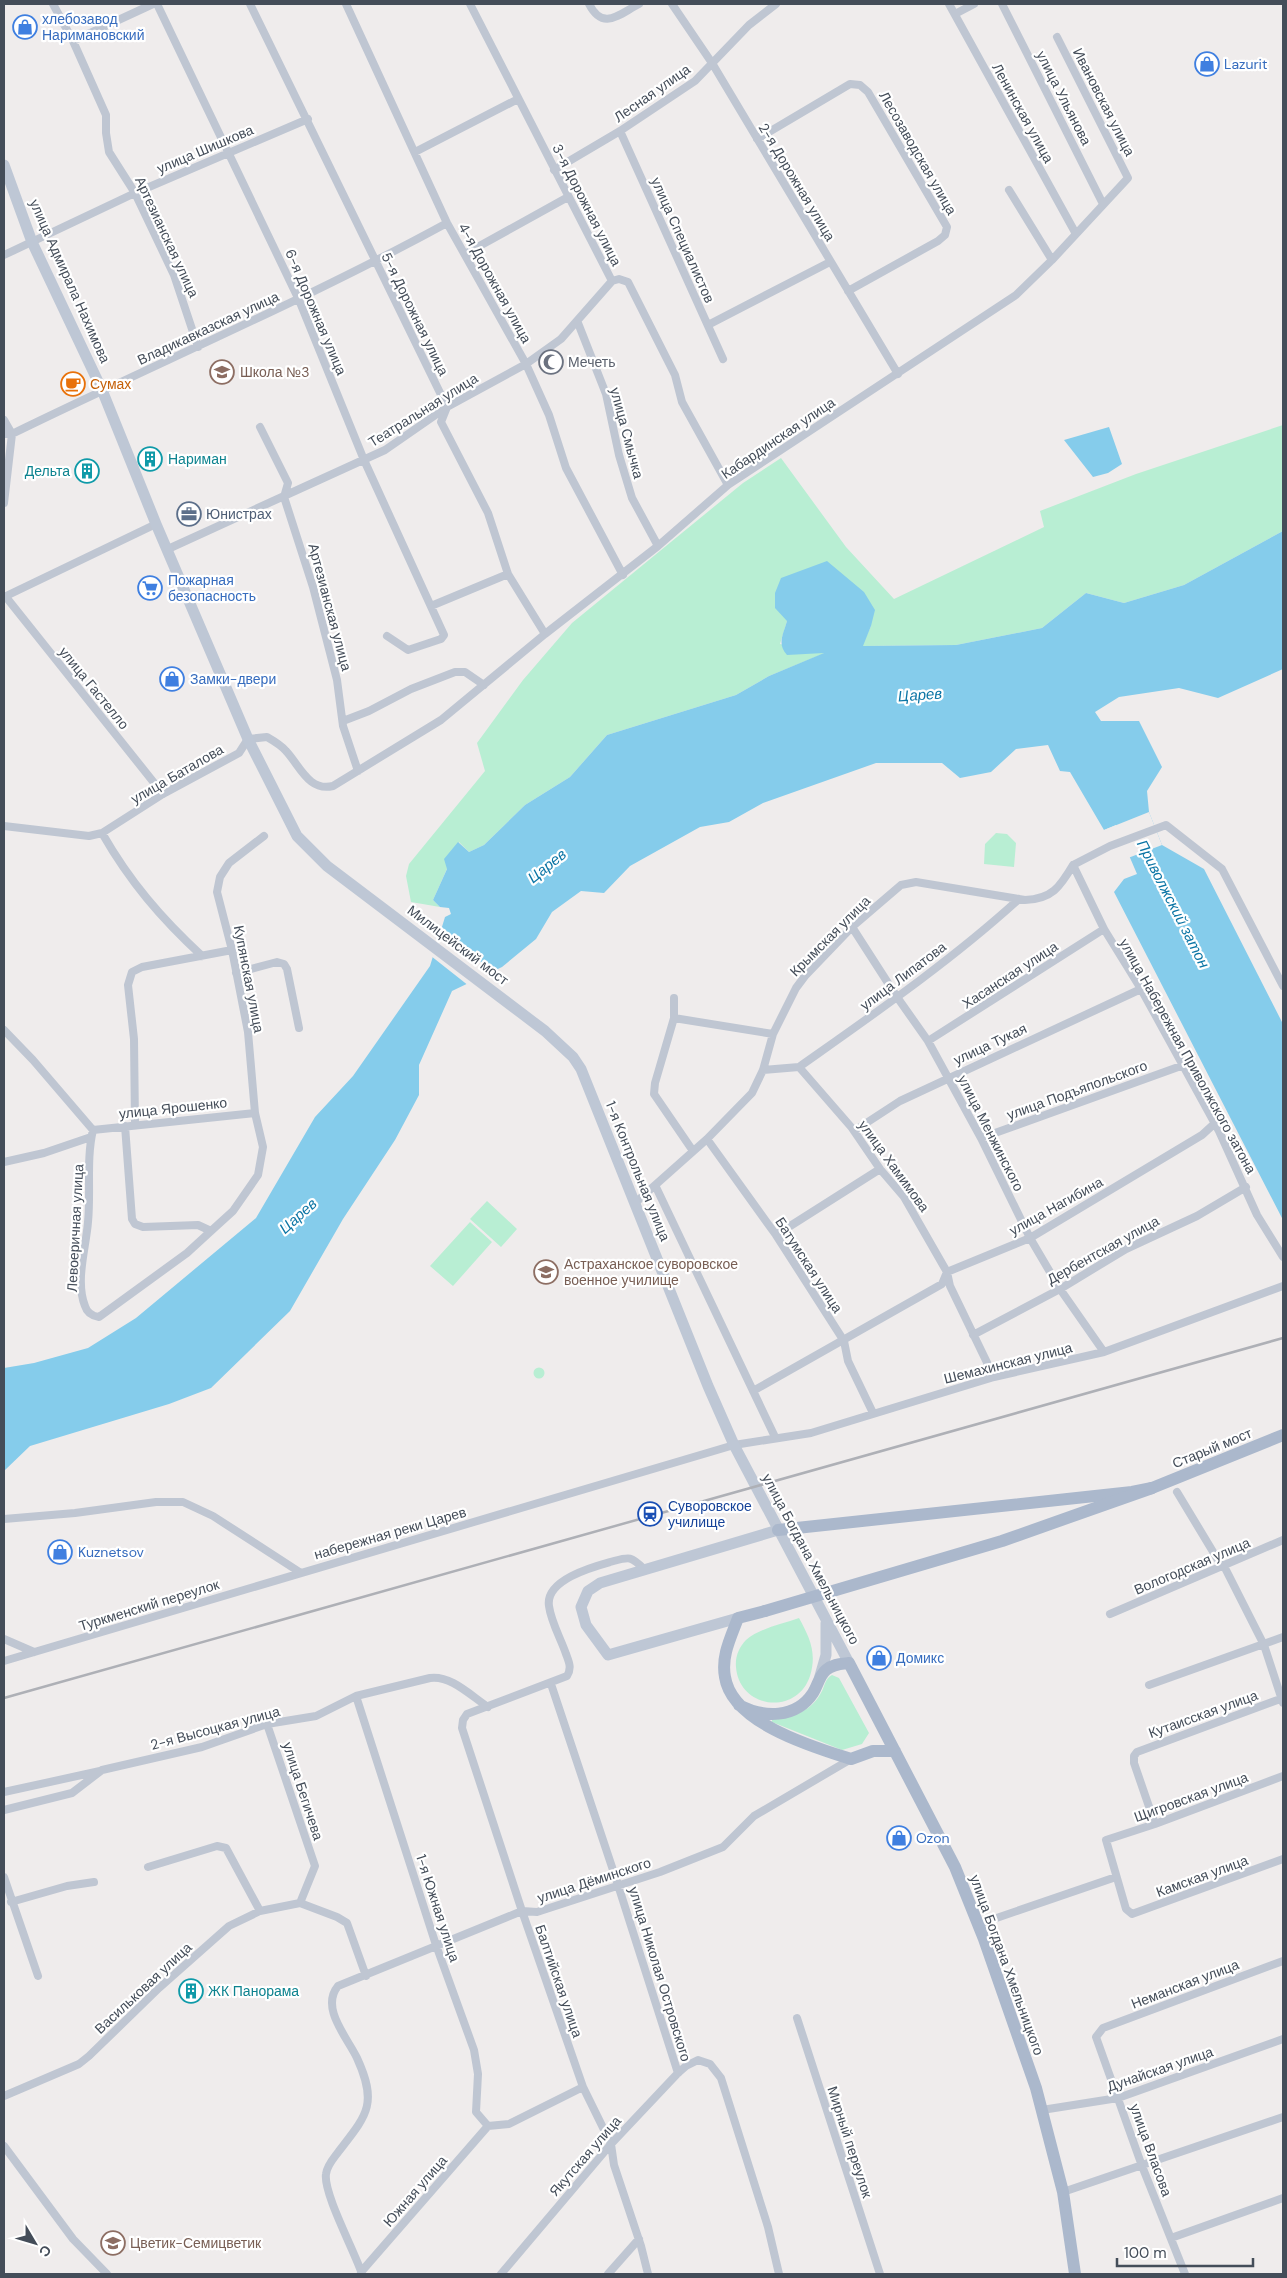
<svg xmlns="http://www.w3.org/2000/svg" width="1287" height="2278" font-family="'DM Sans',sans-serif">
<rect width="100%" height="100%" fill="#efecec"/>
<path fill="#b8eed3" d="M1283,425V531L1184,585L1124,603L1086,593L1042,628L956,645L862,646L871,626L787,621L780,644L825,653L769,676L736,695L607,735L570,777L525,805L484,845L469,852L459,842L433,900L440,907L411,902L406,876L409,864L485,771L477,743L523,680L572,623L743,483L781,458L846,547L894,599L1044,527L1040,511L1136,474Z
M996,833L1007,834L1016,843L1014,867L984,864L985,844Z
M487,1201L517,1229L501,1247L470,1219Z
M470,1222L492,1242L453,1286L430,1266Z
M533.5 1373a5.5 5.5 0 1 1 11 0a5.5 5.5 0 1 1-11 0Z
M799,1618C810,1638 817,1653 810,1676C797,1716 739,1709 736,1667C735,1657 739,1647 746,1640C760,1628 782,1624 799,1618Z
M832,1675L839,1678L869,1733L862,1744L842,1750L772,1722V1719C793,1718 812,1711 822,1691C825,1685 825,1679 832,1675Z"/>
<path fill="#85cceb" d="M1109,427L1122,464L1108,473L1093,477L1064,440Z
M1283,531V669L1218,698L1179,688L1119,697L1095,712L1101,721H1139L1162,767L1147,791L1149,812L1162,845L1204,869L1283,1024V1220L1114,892L1124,879L1137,874L1116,825L1104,830L1070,772L1060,771L1048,745L1016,749L991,772L960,778L942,763H876L763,803L729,822L700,827L630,866L604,893L581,891L552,912L536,939L502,967L452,991L419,1065V1095L395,1140L343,1219L290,1311L211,1388L169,1404L30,1446L4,1471V1368L34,1363L88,1348L136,1318L256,1218L315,1117L353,1076L430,966L445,917L451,914L449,908L440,907L433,900L447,869L444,859L458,842L469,852L484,845L525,805L570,777L607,735L736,695L769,676L824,653L787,655C777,644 783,635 787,621L775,608V593L781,578L827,561L864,592L875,610L871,626L863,646L956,645L1042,628L1086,593L1124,603L1184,585Z"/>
<path fill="#efecec" d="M1149,812L1162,845L1128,858L1115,828L1105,832L1104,830Z
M439,929L447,935L495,973L469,986L431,956Z"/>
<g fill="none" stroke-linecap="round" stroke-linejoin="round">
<path stroke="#bfc6d2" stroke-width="8" d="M53,4L73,41L106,115V133L109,152L135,193L174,275L198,347
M157,4L299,300L364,460L444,635L441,639L408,650L387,636
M250,4L447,407L441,422L488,513L508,574L545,634
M346,4L447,223L526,364L549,415L566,468L623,575
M470,4L612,281L619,279L628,282L675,375L682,402L728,485
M589,4C603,31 618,15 639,4
M672,4L712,63L898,374
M949,4L1076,234
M1002,4L1103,204
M955,14L974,4
M73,41L153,4
M620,131L723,359
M757,139L850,84L860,85L868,92L947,227L945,235L938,241L848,291
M415,152L518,99
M554,170L620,131L695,81L749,25L776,4
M1009,190L1052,260
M465,254L568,197
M4,255L135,193L308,119
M578,323L606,394L619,455L632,498L658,546
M708,325L830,262
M4,420L12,434L4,503
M260,427L288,483L284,497L313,587L337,680L343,726L358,771
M4,434H12C157,363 306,300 447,223
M168,549L385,450L447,407L526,364L561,339L612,281
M4,597L156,524
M6,597L163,794
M431,606L508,574
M343,721L369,711L411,689L455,672H465L484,685
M4,826L89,836L102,833L163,794L239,753L248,739L267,737C274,741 281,745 286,751C300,766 309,792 333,786L441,720L545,634L658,546L728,485L1016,295L1052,260L1128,178L1057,37
M102,833C130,882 161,918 202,956
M1073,865L1104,929L1141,989L1219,1131L1257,1215L1283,1257
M1073,865L1110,846L1166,825L1222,869L1283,986
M852,927L897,997L928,1041L981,1138L1030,1238L1060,1289L1104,1352
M236,973L277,962L284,964L287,969L299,1028
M674,998V1018L655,1083L654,1094L693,1151
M674,1018L773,1034
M4,1030L33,1060L93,1130C86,1159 91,1192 88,1222C86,1248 75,1281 85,1306C87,1313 92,1316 99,1317L187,1253L211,1231L233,1211L258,1175L263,1147L255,1113L248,1032L232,950L217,892L220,877L229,863L264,836
M928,1041L1104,929
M799,1067C874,1014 951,961 1019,899
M763,1070L799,1067L852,1128L880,1169L904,1197L947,1272L950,1286L994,1377
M135,1124L134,1039L128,985L132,972L142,967L232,950
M125,1126L132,1219L135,1224L143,1227L198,1225L211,1231
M93,1130L255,1113
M854,1131L900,1101L1141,989
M981,1138L1181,1066
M707,1139L776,1235L844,1341L848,1361L873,1413
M4,1162L44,1153L91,1137
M655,1185L775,1437
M635,1203L707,1139L752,1093L763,1070L773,1034L796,988L805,976L852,927L901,885L916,882L1025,900C1052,899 1060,887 1073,865
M776,1235L880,1169
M973,1335L1060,1289L1126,1249L1197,1216L1246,1187
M753,1391L942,1284L947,1272L1030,1238L1202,1135L1214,1124
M1177,1492L1218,1560L1224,1566L1264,1645L1283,1703
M4,1519L75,1513L156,1502H183L213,1516L301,1573
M644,1569C630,1555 629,1557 610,1562C592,1567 545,1580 549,1606C551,1622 561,1639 566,1654C569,1662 572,1668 567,1676L467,1714L463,1720L462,1728L522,1911L583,2087L611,2144L614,2165L641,2246L648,2274
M1110,1614L1283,1540
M4,1639L34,1652
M4,1661L734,1445L811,1433L994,1377L1104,1352L1283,1286
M551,1684L618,1885L678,2073
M1149,1685L1283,1637
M356,1696L436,1945L474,2050L478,2074L476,2112L488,2126
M267,1724L315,1866L300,1903L337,1917L347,1923L366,1976
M1283,1776L1155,1824L1106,1840L1126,1909L1132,1914L1283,1859
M4,1792L100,1771
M4,1810L72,1793L102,1770L202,1747L267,1724L316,1716L356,1696L430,1678C451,1675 471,1696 488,1707
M1155,1824L1134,1763V1756L1137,1752L1283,1698
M148,1867L217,1846L226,1848L260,1911
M4,1877L38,1976
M11,1902L67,1886L94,1882
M979,1924L1116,1877
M797,2018L880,2274
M4,2096L79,2064L89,2056L159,1988L229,1926L260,1911L300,1903
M1042,2110L1118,2098L1283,2039
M488,2126L509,2124L583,2087
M4,2146L73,2239L107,2274
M1063,2192L1283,2117
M1171,2238L1283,2198
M361,2272L488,2126
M362,2274C355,2252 323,2193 326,2174C327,2165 334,2158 339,2151C367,2115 378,2104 357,2058C347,2037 320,2008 338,1986L522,1911L537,1912L660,1872L723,1847L754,1816L851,1759
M501,2274L611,2144L678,2073L686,2066L698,2060L710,2064L721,2078L768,2227L779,2274
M608,2274L639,2239
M1185,2274L1142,2166L1096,2037L1103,2028L1283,1961"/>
<path stroke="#bec7d5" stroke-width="11" d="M4,165L32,242L102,390L156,524L248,739L297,836L327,866L545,1031L573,1057L581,1069L708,1386L734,1445L849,1663
M738,1618L608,1655L586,1625L581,1607L588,1591L600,1583L778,1530
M820,1676L826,1655V1623"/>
<path stroke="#abb8cc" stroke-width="12" d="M778,1530L1132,1492L1152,1488L1283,1435
M765,1611L738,1618C731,1637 721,1656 725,1677C732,1723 813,1747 851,1759L873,1751H895
M739,1705C763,1718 796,1719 813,1693C818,1685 819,1676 826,1670C833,1664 841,1664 849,1663L955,1867L984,1939L1036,2088L1063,2192L1075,2274"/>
<path stroke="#aeb0b6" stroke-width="2.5" d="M4,1698L1283,1338"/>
<path stroke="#abb8cc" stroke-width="12" d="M765,1611L1002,1541L1152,1488"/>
</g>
<defs>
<g id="shop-ring" transform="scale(1.25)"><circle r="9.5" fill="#fff" stroke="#3f7fe0" stroke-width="1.5"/><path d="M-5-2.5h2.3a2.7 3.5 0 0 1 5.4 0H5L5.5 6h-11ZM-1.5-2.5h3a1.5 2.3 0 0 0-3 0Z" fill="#3f7fe0"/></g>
<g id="mosque-ring" transform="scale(1.25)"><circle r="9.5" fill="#fff" stroke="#6b7280" stroke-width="1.5"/><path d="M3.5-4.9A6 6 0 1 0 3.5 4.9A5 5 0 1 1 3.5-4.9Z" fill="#6b7280"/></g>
<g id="school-ring" transform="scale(1.25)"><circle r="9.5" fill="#fff" stroke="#8d6e63" stroke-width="1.5"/><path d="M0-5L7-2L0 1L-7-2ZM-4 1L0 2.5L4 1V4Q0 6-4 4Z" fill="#8d6e63"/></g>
<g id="cafe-ring" transform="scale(1.25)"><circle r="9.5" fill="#fff" stroke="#e8710a" stroke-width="1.5"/><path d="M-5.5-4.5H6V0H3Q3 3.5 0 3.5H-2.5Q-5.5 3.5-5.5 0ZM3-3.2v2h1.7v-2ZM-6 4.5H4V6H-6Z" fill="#e8710a"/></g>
<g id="building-ring" transform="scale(1.25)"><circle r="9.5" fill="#fff" stroke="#0f9aa8" stroke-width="1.5"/><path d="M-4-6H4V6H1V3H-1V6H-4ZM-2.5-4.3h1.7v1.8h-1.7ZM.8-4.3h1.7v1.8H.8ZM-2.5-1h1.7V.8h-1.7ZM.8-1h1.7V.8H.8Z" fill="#0f9aa8"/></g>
<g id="office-ring" transform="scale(1.25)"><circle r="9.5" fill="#fff" stroke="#5c6f8a" stroke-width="1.5"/><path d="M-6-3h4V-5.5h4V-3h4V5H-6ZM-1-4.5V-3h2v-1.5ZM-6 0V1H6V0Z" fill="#5c6f8a"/></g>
<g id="supermarket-ring" transform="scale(1.25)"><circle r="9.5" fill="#fff" stroke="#3f7fe0" stroke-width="1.5"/><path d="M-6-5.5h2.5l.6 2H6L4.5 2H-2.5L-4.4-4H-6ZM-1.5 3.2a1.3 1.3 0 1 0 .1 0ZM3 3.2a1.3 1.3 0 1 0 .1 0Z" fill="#3f7fe0"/></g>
<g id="university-ring" transform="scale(1.25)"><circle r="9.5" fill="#fff" stroke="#8d6e63" stroke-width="1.5"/><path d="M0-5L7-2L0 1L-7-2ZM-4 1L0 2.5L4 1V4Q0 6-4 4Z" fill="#8d6e63"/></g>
<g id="station-ring" transform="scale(1.25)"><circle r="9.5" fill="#fff" stroke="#1a4fb4" stroke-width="1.5"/><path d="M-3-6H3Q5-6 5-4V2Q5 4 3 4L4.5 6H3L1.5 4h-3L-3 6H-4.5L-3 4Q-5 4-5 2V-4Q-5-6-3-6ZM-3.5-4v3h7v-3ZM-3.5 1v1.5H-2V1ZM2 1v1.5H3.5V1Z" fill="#1a4fb4"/></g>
</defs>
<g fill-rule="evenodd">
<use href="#shop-ring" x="25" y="27"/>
<use href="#shop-ring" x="1207" y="64"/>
<use href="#mosque-ring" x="551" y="362"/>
<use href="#school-ring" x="222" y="372"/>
<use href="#cafe-ring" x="73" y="384"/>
<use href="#building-ring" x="150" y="459"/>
<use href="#building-ring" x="87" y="471"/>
<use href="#office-ring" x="189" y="514"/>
<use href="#supermarket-ring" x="150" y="588"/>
<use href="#shop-ring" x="172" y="679"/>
<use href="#university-ring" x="546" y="1272"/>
<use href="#station-ring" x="650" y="1514"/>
<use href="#shop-ring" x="60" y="1552"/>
<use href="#shop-ring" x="879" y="1658"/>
<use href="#shop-ring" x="899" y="1838"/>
<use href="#building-ring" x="191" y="1991"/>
<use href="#school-ring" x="113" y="2243"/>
</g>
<g text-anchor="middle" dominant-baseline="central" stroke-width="4.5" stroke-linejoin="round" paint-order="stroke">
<g font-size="14" fill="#366cbe" stroke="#fff" text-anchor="start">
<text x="42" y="19">хлебозавод<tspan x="42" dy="16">Наримановский</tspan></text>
<text x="1224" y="64">Lazurit</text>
<text x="168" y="580">Пожарная<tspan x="168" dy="16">безопасность</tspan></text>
<text x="190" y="679">Замки-двери</text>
<text x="78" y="1552">Kuznetsov</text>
<text x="896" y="1658">Домикс</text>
<text x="916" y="1838">Ozon</text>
</g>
<g font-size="14" fill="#444d59" stroke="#fff">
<text transform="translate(652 93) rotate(-35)">Лесная улица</text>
<text transform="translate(1064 98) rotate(63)">улица Ульянова</text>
<text transform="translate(1104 102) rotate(63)">Ивановская улица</text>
<text transform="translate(1023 113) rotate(61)">Ленинская улица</text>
<text transform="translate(205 149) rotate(-23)">улица Шишкова</text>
<text transform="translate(918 153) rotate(60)">Лесозаводская улица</text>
<text transform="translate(797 182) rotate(59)">2-я Дорожная улица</text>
<text transform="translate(587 205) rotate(63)">3-я Дорожная улица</text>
<text transform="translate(167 237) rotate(65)">Артезианская улица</text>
<text transform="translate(683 240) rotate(66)">улица Специалистов</text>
<text transform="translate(70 281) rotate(66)">улица Адмирала Нахимова</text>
<text transform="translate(495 283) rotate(61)">4-я Дорожная улица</text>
<text transform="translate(316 312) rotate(67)">6-я Дорожная улица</text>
<text transform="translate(415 314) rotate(64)">5-я Дорожная улица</text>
<text transform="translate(208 328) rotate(-25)">Владикавказская улица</text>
<text transform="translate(423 410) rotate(-32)">Театральная улица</text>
<text transform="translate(627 433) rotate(75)">улица Смычка</text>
<text transform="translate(778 438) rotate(-34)">Кабардинская улица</text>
<text transform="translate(330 607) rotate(75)">Артезианская улица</text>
<text transform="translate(94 688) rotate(51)">улица Гастелло</text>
<text transform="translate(177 774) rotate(-30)">улица Баталова</text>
<text transform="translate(830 936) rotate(-45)">Крымская улица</text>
<text transform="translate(458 945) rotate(37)">Милицейский мост</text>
<text transform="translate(1010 975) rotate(-33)">Хасанская улица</text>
<text transform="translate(903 976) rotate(-37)">улица Липатова</text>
<text transform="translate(249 979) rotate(79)">Купянская улица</text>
<text transform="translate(990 1044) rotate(-25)">улица Тукая</text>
<text transform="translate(1188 1056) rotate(61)">улица Набережная Приволжского затона</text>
<text transform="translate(1077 1090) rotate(-20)">улица Подъяпольского</text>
<text transform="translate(173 1108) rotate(-6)">улица Ярошенко</text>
<text transform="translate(991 1133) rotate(63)">улица Менжинского</text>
<text transform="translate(894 1166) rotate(54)">улица Хамимова</text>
<text transform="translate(638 1171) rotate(68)">1-я Контрольная улица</text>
<text transform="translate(1056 1206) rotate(-29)">улица Нагибина</text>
<text transform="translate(75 1228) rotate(-87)">Левоеричная улица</text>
<text transform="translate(1103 1250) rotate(-29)">Дербентская улица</text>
<text transform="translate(809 1265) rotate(57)">Батумская улица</text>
<text transform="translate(1008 1363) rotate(-14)">Шемахинская улица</text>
<text transform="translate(1212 1448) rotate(-22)">Старый мост</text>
<text transform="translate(390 1533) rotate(-16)">набережная реки Царев</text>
<text transform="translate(811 1559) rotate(62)">улица Богдана Хмельницкого</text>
<text transform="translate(1192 1566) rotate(-23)">Вологодская улица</text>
<text transform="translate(149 1605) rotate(-17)">Туркменский переулок</text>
<text transform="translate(1203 1714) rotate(-20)">Кутаисская улица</text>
<text transform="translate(215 1728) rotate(-15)">2-я Высоцкая улица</text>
<text transform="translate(303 1791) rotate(72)">улица Бегичева</text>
<text transform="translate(1191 1797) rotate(-20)">Щигровская улица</text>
<text transform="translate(1202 1876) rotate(-20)">Камская улица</text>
<text transform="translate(594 1880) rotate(-18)">улица Дёминского</text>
<text transform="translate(438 1908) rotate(72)">1-я Южная улица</text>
<text transform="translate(1007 1965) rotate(70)">улица Богдана Хмельницкого</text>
<text transform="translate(660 1974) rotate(73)">улица Николая Островского</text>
<text transform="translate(559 1981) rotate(71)">Балтийская улица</text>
<text transform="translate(1185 1984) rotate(-21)">Неманская улица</text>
<text transform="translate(143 1988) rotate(-43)">Васильковая улица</text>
<text transform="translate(1160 2069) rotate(-19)">Дунайская улица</text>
<text transform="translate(850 2142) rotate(72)">Мирный переулок</text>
<text transform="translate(1151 2150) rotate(70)">улица Власова</text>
<text transform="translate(585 2156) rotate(-49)">Якутская улица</text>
<text transform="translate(415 2191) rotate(-49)">Южная улица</text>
</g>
<g font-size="14" fill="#5b616d" stroke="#fff" text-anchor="start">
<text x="568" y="362">Мечеть</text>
</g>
<g font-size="14" fill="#785e54" stroke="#fff" text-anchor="start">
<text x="240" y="372">Школа №3</text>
<text x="564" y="1264">Астраханское суворовское<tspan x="564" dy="16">военное училище</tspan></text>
<text x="130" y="2243">Цветик-Семицветик</text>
</g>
<g font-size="14" fill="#c56008" stroke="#fff" text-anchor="start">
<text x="90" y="384">Сумах</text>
</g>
<g font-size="14" fill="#0d838f" stroke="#fff" text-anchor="start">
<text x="168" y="459">Нариман</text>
<text x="70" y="471" text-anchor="end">Дельта</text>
<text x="208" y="1991">ЖК Панорама</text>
</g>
<g font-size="14" fill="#4e5e75" stroke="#fff" text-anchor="start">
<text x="206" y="514">Юнистрах</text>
</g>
<g font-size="14" fill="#164399" stroke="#fff" text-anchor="start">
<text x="668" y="1506">Суворовское<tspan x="668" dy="16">училище</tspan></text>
</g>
<g font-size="15" font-style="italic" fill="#0b75a5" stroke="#fff">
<text transform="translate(920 695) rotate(-4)">Царев</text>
<text transform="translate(547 866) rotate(-39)">Царев</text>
<text transform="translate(1173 904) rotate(63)">Приволжский затон</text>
<text transform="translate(298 1216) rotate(-42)">Царев</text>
</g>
</g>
<rect width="1287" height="2278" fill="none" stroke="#444d59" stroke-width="10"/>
<g transform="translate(35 2243) rotate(128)" stroke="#ffffff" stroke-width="4" paint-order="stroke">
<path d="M0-4L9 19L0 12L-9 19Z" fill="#444d59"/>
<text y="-8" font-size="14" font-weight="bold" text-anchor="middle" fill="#444d59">С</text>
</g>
<path d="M1117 2258v8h136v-8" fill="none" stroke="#444d59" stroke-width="2.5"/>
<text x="1124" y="2258" font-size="15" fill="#444d59" stroke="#ffffff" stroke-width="4" paint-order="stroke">100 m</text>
</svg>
